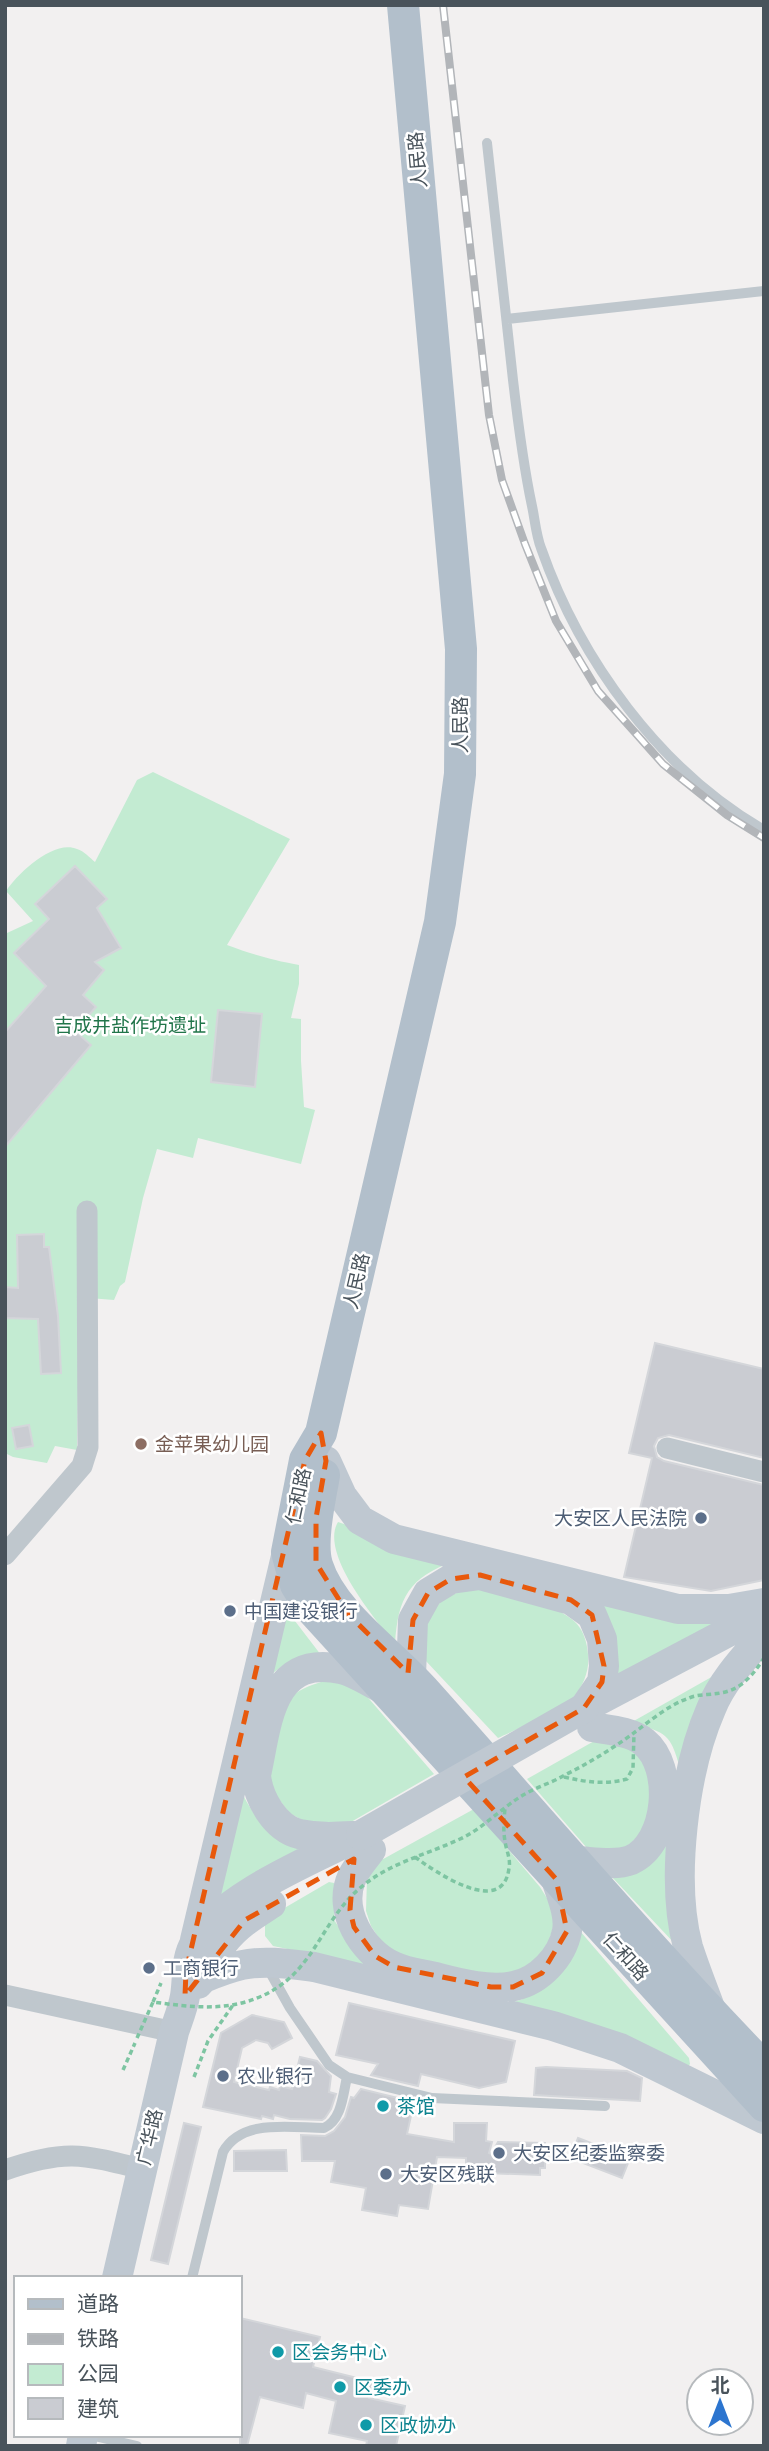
<svg xmlns="http://www.w3.org/2000/svg" width="769" height="2451" font-family="'IBM Plex Sans','Noto Sans SC',sans-serif">
<rect width="100%" height="100%" fill="#f2f0f0"/>
<path fill="#c3ebd2" d="M153,772L290,839L227,945C254,955 272,960 299,965V984L291,1018L301,1019V1061L304,1107L315,1110L301,1164L198,1138L193,1158L157,1149L143,1198L125,1282L120,1286L114,1300L89,1298L79,1327L77,1450L55,1446L47,1463L13,1457L5,1453V948L7,933L33,921L6,891C18,873 54,839 77,849C84,851 90,858 95,862L137,780Z
M338,1522L454,1561C409,1578 398,1597 395,1644C376,1620 319,1553 338,1522Z
M467,1589C495,1590 559,1603 577,1624C584,1632 587,1643 588,1654C590,1668 584,1686 573,1698C565,1708 513,1731 498,1738L425,1660C424,1620 427,1602 467,1589Z
M590,1597L720,1623L617,1679C619,1639 611,1630 590,1597Z
M285,1608L321,1655C296,1658 289,1659 270,1676Z
M715,1675L680,1768C670,1732 666,1734 632,1722Z
M321,1682H341L364,1693L434,1774L351,1822L310,1824L289,1813L269,1785C272,1764 273,1715 288,1700C297,1690 309,1686 321,1682Z
M596,1740L634,1745L653,1769L648,1827L622,1851L587,1848L527,1779Z
M243,1795C261,1830 273,1832 306,1849L220,1897Z
M474,1809L540,1887L550,1903L555,1921L547,1947L527,1968L500,1975L425,1966L384,1946L371,1926L366,1911L367,1879L376,1863Z
M668,1836L676,1945L611,1876Z
M329,1882L334,1883L335,1887L334,1920L365,1965L273,1946L265,1936V1925L281,1910Z
M580,1931L689,2058L690,2064L687,2068L514,2002L523,1999Z"/>
<path fill="#caccd2" stroke="#d4d6da" stroke-width="2" d="M75,866L107,899L97,908L121,948L95,962L104,970L83,995L96,1007L75,1031L91,1045L5,1147V1032L46,986L14,953L49,919L35,904Z
M218,1010L262,1014L255,1087L211,1082Z
M44,1234V1247H49L58,1316L61,1373L41,1374L38,1319L5,1318V1287L18,1288L17,1235Z
M655,1343L764,1369V1458L669,1435L658,1438L654,1446L657,1457L664,1461L764,1485V1580L711,1591L624,1577L652,1458L629,1453Z
M29,1425L33,1446L16,1449L12,1428Z
M349,2003L515,2041L506,2082L479,2088L421,2074L418,2086L371,2075L378,2064L336,2055Z
M252,2015L284,2022L292,2038L272,2049L268,2043L256,2040L242,2048L234,2082L269,2090L270,2087L279,2090L280,2086L292,2089L300,2057L317,2061L331,2076L329,2092L336,2094L331,2109L325,2118L322,2120L290,2119L274,2115L273,2119L262,2116L261,2119L203,2107L221,2033Z
M546,2067L627,2071L642,2078L640,2101L534,2095L536,2068Z
M361,2089L414,2102L407,2134L454,2142V2123H487L486,2141L492,2142L489,2153L491,2154L498,2142L545,2143V2168H540V2175L485,2173V2165H466V2158L437,2157L428,2209L399,2205L397,2216L362,2210L366,2188L331,2182L335,2161H302L301,2135L325,2136L334,2131L345,2117L351,2097L354,2098Z
M184,2123L201,2127L168,2264L151,2260Z
M578,2138L630,2158L622,2178L570,2158Z
M286,2150L287,2171H234V2151Z
M240,2318L320,2337L313,2367L373,2382L369,2398L405,2406L396,2446H366L367,2441L329,2433L336,2401L306,2393L303,2408L260,2397L247,2446H240Z"/>
<g fill="none" stroke-linecap="round" stroke-linejoin="round">
<path stroke="#7ec5a2" stroke-width="3.5" stroke-dasharray="5 3.5" stroke-linecap="butt" d="M153,2002L161,1983
M123,2070L135,2043
M194,2077L208,2041L233,2005"/>
<path stroke="#bfc7cd" stroke-width="10" d="M487,143C496,222 505,301 513,380C518,423 523,464 532,506C535,520 536,535 541,548C580,660 660,770 764,830
M507,319L764,291
M266,1965L290,2008L329,2065L347,2077L432,2098L605,2106
M192,2278L223,2152C242,2118 291,2128 324,2128C342,2120 343,2094 347,2077
M90,2435L137,2446"/>
<path stroke="#bfc7cd" stroke-width="21" d="M667,1448L764,1472
M5,1555L82,1466L88,1447L87,1211
M5,1995L174,2032
M5,2170C65,2149 82,2154 142,2169"/>
<path stroke="#bfc8d1" stroke-width="30" d="M326,1461L342,1496L360,1520L394,1539L678,1609H729L764,1603
M411,1676L413,1620L428,1593L451,1579L480,1575L571,1600L592,1615L602,1639L604,1666L602,1682L584,1708
M588,1706L764,1613
M354,1836C335,1837 318,1838 299,1834C275,1828 258,1798 256,1775C267,1726 269,1654 341,1669C355,1672 369,1682 381,1688
M371,1850C364,1859 357,1867 352,1877C337,1910 362,1952 393,1966C407,1973 424,1974 439,1978C462,1984 490,1991 514,1986C539,1981 562,1957 567,1931C570,1914 561,1895 556,1879
M578,1861C594,1862 616,1866 631,1860C669,1843 675,1767 644,1742C630,1731 609,1730 592,1727
M195,1940L287,1552
M204,1978C216,1973 229,1968 242,1965C265,1960 290,1964 314,1967L553,2026L620,2048L764,2119
M198,1984C210,1972 213,1955 224,1942C237,1925 254,1915 271,1904
M712,2013C704,1991 695,1969 688,1947C670,1881 684,1771 711,1709C722,1681 745,1657 764,1635
M117,2278L174,2032C178,2020 183,2008 185,1996C188,1978 185,1959 195,1943C221,1896 314,1859 361,1835
M81,2446L83,2435"/>
<path stroke="#b2bfcb" stroke-width="32" d="M403,5L461,649L460,774L440,922L321,1433L305,1460L287,1552L296,1585L310,1608L764,2106
M324,1475C320,1499 310,1542 317,1565C332,1613 390,1652 423,1689C536,1815 646,1945 764,2067"/>
<g stroke="#b2b5b9" stroke-width="8">
<path id="rail" d="M443,5L489,415L502,480L525,544L556,621L598,691L663,764L727,815L764,838"/>
</g>
<use href="#rail" stroke="#fff" stroke-width="5" stroke-dasharray="16" stroke-linecap="butt"/>
<path stroke="#7ec5a2" stroke-width="3.5" stroke-dasharray="5 3.5" stroke-linecap="butt" d="M564,1777C586,1782 605,1785 627,1779L633,1768L634,1733
M415,1857C434,1871 503,1919 509,1868C511,1859 506,1850 505,1841C503,1831 504,1819 505,1808
M137,2038L153,2002C191,2007 226,2012 262,1996C315,1972 320,1922 360,1888C389,1863 426,1855 460,1839C484,1828 502,1807 525,1794C537,1787 551,1783 563,1776C587,1764 609,1751 631,1735C649,1722 668,1705 689,1698C698,1694 710,1695 720,1693C741,1690 753,1675 764,1658"/>
<path stroke="#bfc8d1" stroke-width="30" d="M361,1835L584,1708"/>
</g>
<path fill="none" stroke="#e8590c" stroke-width="5" stroke-dasharray="14 9" stroke-linejoin="round" d="M321,1433L326,1461L316,1518V1563L348,1614L408,1673L413,1620L428,1593L451,1579L480,1575L571,1600L592,1615L604,1666L602,1682L584,1708L464,1777L556,1879L567,1931L542,1973L513,1987H491L394,1967L375,1956L354,1927L350,1910L354,1859L245,1920L185,1996L186,1971L305,1460Z"/>
<circle fill="#8d6e63" stroke="#fff" stroke-width="2.5" cx="141" cy="1444" r="7"/>
<g fill="#5c6f8a" stroke="#fff" stroke-width="2.5">
<circle cx="701" cy="1518" r="7"/>
<circle cx="230" cy="1611" r="7"/>
<circle cx="149" cy="1968" r="7"/>
<circle cx="223" cy="2076" r="7"/>
<circle cx="499" cy="2153" r="7"/>
<circle cx="386" cy="2174" r="7"/>
</g>
<g fill="#0f9aa8" stroke="#fff" stroke-width="2.5">
<circle cx="383" cy="2106" r="7"/>
<circle cx="278" cy="2352" r="7"/>
<circle cx="340" cy="2387" r="7"/>
<circle cx="366" cy="2425" r="7"/>
</g>
<g text-anchor="middle" dominant-baseline="central" stroke-width="5" stroke-linejoin="round" paint-order="stroke">
<g font-size="19" fill="#49535b" stroke="#fff">
<text transform="translate(417 160) rotate(-95)">人民路</text>
<text transform="translate(460 725) rotate(-90)">人民路</text>
<text transform="translate(356 1281) rotate(-77)">人民路</text>
<text transform="translate(298 1496) rotate(-78)">仁和路</text>
<text transform="translate(626 1956) rotate(48)">仁和路</text>
<text transform="translate(149 2137) rotate(-77)">广华路</text>
</g>
<g font-size="19" fill="#21754a" stroke="#fff">
<text x="130" y="1025">吉成井盐作坊遗址</text>
</g>
<g font-size="19" fill="#785e54" stroke="#fff" text-anchor="start">
<text x="155" y="1444">金苹果幼儿园</text>
</g>
<g font-size="19" fill="#4e5e75" stroke="#fff" text-anchor="start">
<text x="687" y="1518" text-anchor="end">大安区人民法院</text>
<text x="244" y="1611">中国建设银行</text>
<text x="163" y="1968">工商银行</text>
<text x="237" y="2076">农业银行</text>
<text x="513" y="2153">大安区纪委监察委</text>
<text x="400" y="2174">大安区残联</text>
</g>
<g font-size="19" fill="#0d838f" stroke="#fff" text-anchor="start">
<text x="397" y="2106">茶馆</text>
<text x="292" y="2352">区会务中心</text>
<text x="354" y="2387">区委办</text>
<text x="380" y="2425">区政协办</text>
</g>
</g>
<rect width="769" height="2451" fill="none" stroke="#49535b" stroke-width="14"/>
<rect x="14" y="2276" width="228" height="161" fill="#ffffff" stroke="#b6babd" stroke-width="2"/>
<rect x="28" y="2299" width="35" height="10" fill="#b2bfcb" stroke="#b6babd" stroke-width="2"/>
<text x="77" y="2311" font-size="21" fill="#49535b">道路</text>
<rect x="28" y="2334" width="35" height="10" fill="#b2b5b9" stroke="#b6babd" stroke-width="2"/>
<text x="77" y="2346" font-size="21" fill="#49535b">铁路</text>
<rect x="28" y="2364" width="35" height="21" fill="#c3ebd2" stroke="#b6babd" stroke-width="2"/>
<text x="77" y="2381" font-size="21" fill="#49535b">公园</text>
<rect x="28" y="2398" width="35" height="21" fill="#caccd2" stroke="#b6babd" stroke-width="2"/>
<text x="77" y="2416" font-size="21" fill="#49535b">建筑</text>
<g transform="translate(720 2402)"><circle r="33" fill="#ffffff" stroke="#b6babd" stroke-width="2"/>
<path d="M0-5L12 26L0 18L-12 26Z" fill="#2c75cf"/>
<text y="-10" font-size="19" font-weight="bold" text-anchor="middle" fill="#49535b">北</text>
</g>
</svg>
